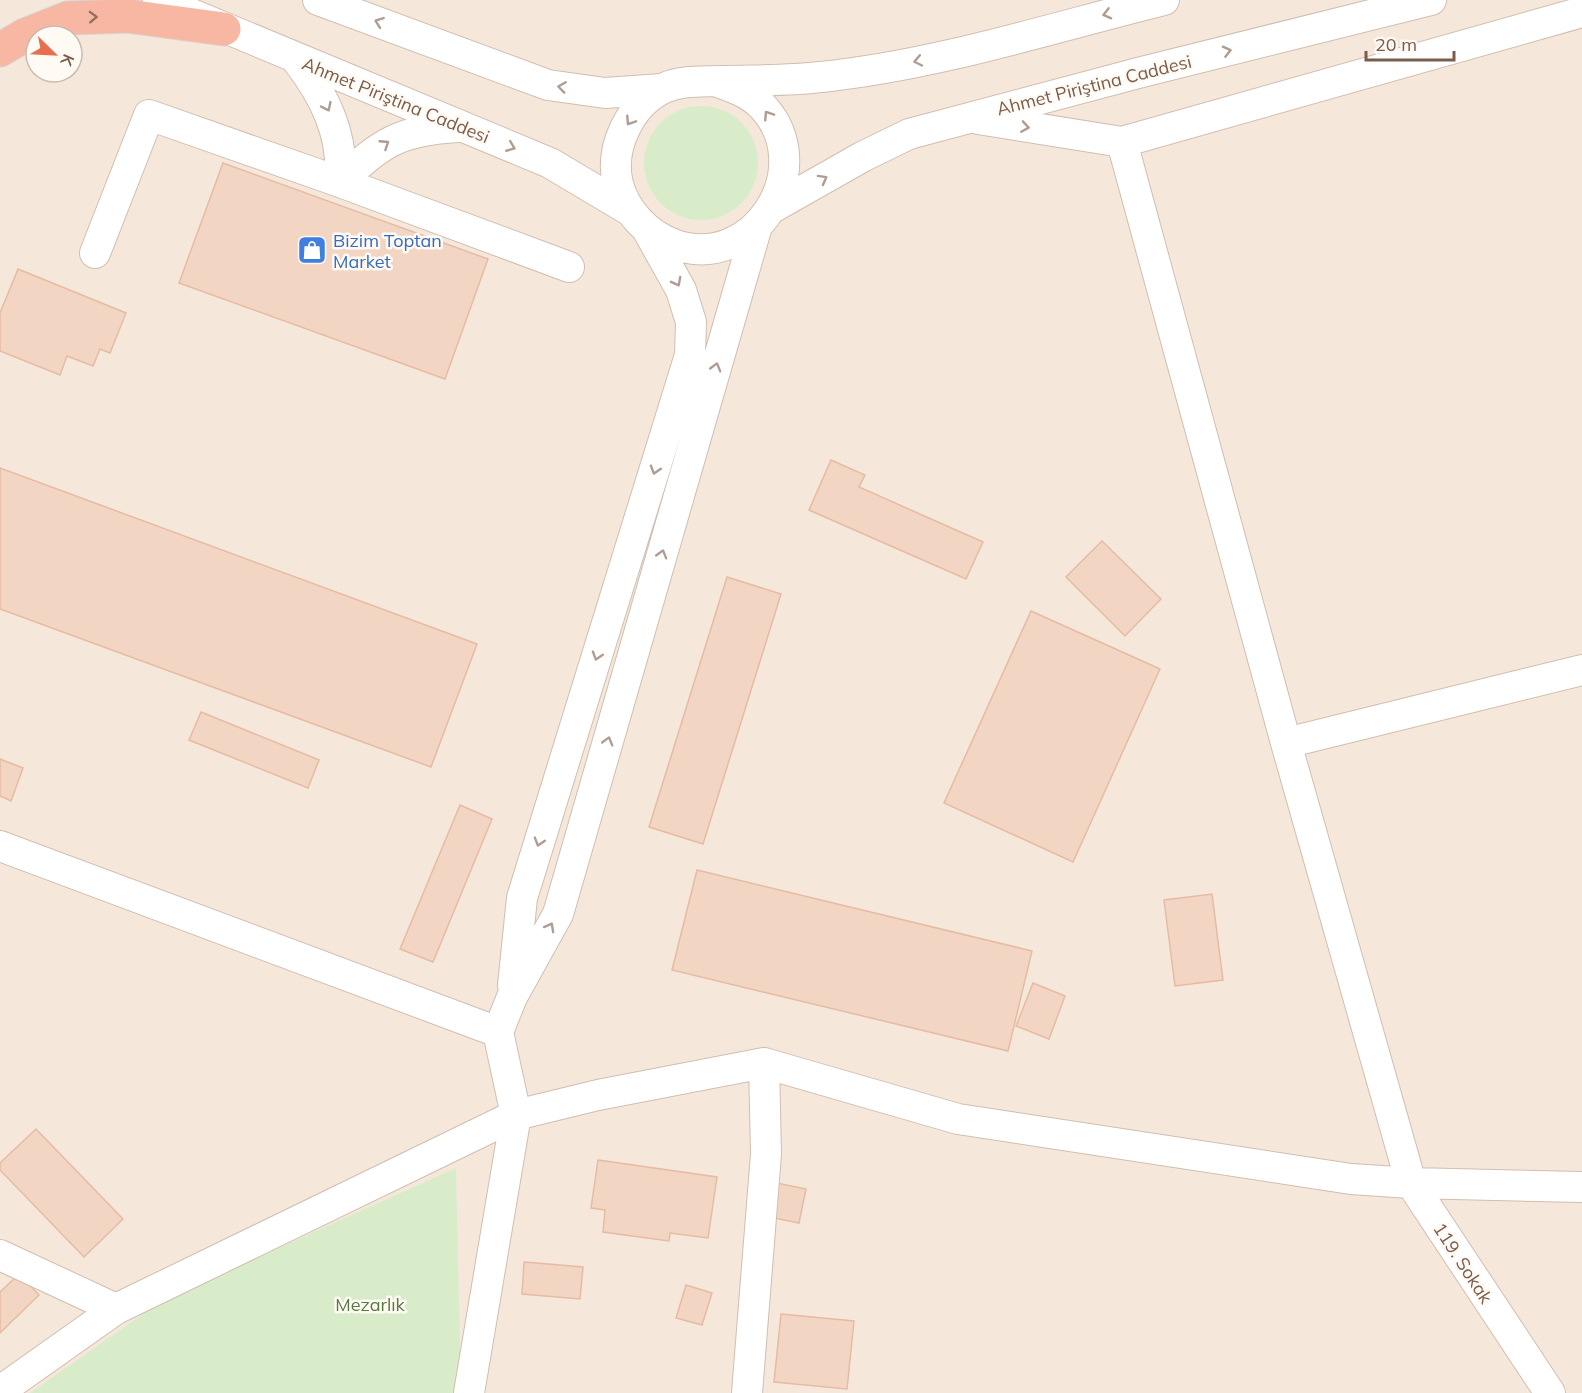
<svg xmlns="http://www.w3.org/2000/svg" width="1582" height="1393" font-family="Mulish,sans-serif">
<rect width="100%" height="100%" fill="#fdf6ec"/>
<path fill="#f5e8da" fill-rule="evenodd" d="M0,0H1582V1393H0ZM36,36H72V72H36Z"/>
<path fill="#d8ecc9" d="M644 163a57 57 0 1 1 114 0a57 57 0 1 1-114 0Z
M456,1168L461,1393H30L163,1300Z"/>
<path fill="#f3d5c3" stroke="#e6bba3" stroke-width="1.5" d="M223,163L488,259L445,379L179,283Z
M18,269L126,313L110,353L100,349L93,366L67,356L60,375L0,351V313Z
M831,460L865,475L859,487L983,542L966,579L809,510Z
M0,468L477,644L431,767L0,609Z
M1102,541L1161,599L1125,636L1066,577Z
M727,577L781,594L703,844L649,827Z
M1031,611L1160,669L1073,862L944,803Z
M201,712L319,760L308,788L189,740Z
M0,759L23,768L11,801L0,796Z
M460,805L492,819L433,962L400,949Z
M697,870L1032,951L1008,1051L672,970Z
M1212,894L1223,980L1175,986L1164,900Z
M1033,983L1065,996L1049,1039L1016,1026Z
M36,1129L123,1219L84,1257L0,1170V1163Z
M598,1160L717,1177L708,1238L670,1233L669,1241L603,1232L605,1210L591,1208Z
M772,1182L806,1189L799,1223L765,1216Z
M524,1262L583,1267L580,1299L522,1294Z
M19,1274L39,1295L0,1333V1292Z
M686,1285L712,1293L702,1325L676,1318Z
M781,1314L854,1321L847,1389L774,1382Z"/>
<g fill="none" stroke-linecap="round" stroke-linejoin="round">
<g stroke="#d1beb0" stroke-width="32">
<path id="minor" d="M158,0L550,163L629,210
M318,0L548,85L605,93L662,89
M296,59C324,95 344,134 340,182
M715,81C732,87 750,93 763,107C820,169 753,274 673,244C647,234 625,211 618,184C609,148 630,104 664,88C683,80 701,82 722,81C755,80 788,81 821,77C937,65 1051,28 1164,0
M978,119L1122,142L1582,12
M1122,142L1286,743L1411,1183L1582,1187
M340,182C381,142 401,130 458,127
M772,208L862,157L909,134L1142,72L1431,0
M95,253L149,115L340,182L569,267
M1286,743L1582,670
M0,846L498,1032
M513,985L522,898L690,355L691,322L681,290L648,231
M0,1255L116,1309
M0,1391L116,1309L516,1115L598,1095L764,1063L958,1119L1351,1179L1411,1183L1550,1393
M469,1393L516,1115L498,1032L512,997L558,914L757,226
M747,1393L766,1154L764,1063"/>
</g>
<g stroke="#dad1cd" stroke-width="35">
<path id="highway" d="M0,50L25,35L68,18L127,16L224,29"/>
</g>
<use href="#minor" stroke="#fff" stroke-width="30"/>
<use href="#highway" stroke="#f7b7a3" stroke-width="33"/>
</g>
<defs><path id="oneway-chevron" d="M-2-3.5L2.5 0L-2 3.5" fill="none" stroke-width="1.6" stroke-linecap="round" stroke-linejoin="round" transform="scale(1.5)"/></defs>
<g stroke="#af9d94">
<use href="#oneway-chevron" transform="translate(1107 14) rotate(166)"/>
<use href="#oneway-chevron" transform="translate(379 22) rotate(-160)"/>
<use href="#oneway-chevron" transform="translate(1227 51) rotate(-14)"/>
<use href="#oneway-chevron" transform="translate(918 61) rotate(168)"/>
<use href="#oneway-chevron" transform="translate(562 87) rotate(-172)"/>
<use href="#oneway-chevron" transform="translate(327 107) rotate(65)"/>
<use href="#oneway-chevron" transform="translate(768 115) rotate(-123)"/>
<use href="#oneway-chevron" transform="translate(630 121) rotate(123)"/>
<use href="#oneway-chevron" transform="translate(1025 127) rotate(9)"/>
<use href="#oneway-chevron" transform="translate(385 144) rotate(-33)"/>
<use href="#oneway-chevron" transform="translate(511 147) rotate(22)"/>
<use href="#oneway-chevron" transform="translate(823 179) rotate(-29)"/>
<use href="#oneway-chevron" transform="translate(677 282) rotate(62)"/>
<use href="#oneway-chevron" transform="translate(716 367) rotate(-74)"/>
<use href="#oneway-chevron" transform="translate(655 470) rotate(107)"/>
<use href="#oneway-chevron" transform="translate(662 554) rotate(-74)"/>
<use href="#oneway-chevron" transform="translate(597 656) rotate(107)"/>
<use href="#oneway-chevron" transform="translate(608 741) rotate(-74)"/>
<use href="#oneway-chevron" transform="translate(539 842) rotate(107)"/>
<use href="#oneway-chevron" transform="translate(550 927) rotate(-61)"/>
</g>
<use stroke="#936e5e" href="#oneway-chevron" transform="translate(93 17) rotate(-2)"/>
<defs>
<g id="shop-square" transform="scale(1.5)"><rect x="-9" y="-9" width="18" height="18" rx="4" fill="#3f7fe0" stroke="#fffaf3"/><path d="M-5-2.5h2.3a2.7 3.5 0 0 1 5.4 0H5L5.5 6h-11ZM-1.5-2.5h3a1.5 2.3 0 0 0-3 0Z" fill="#fff"/></g>
</defs>
<g fill-rule="evenodd">
<use href="#shop-square" x="312" y="250"/>
</g>
<g text-anchor="middle" dominant-baseline="central" stroke-width="5" stroke-linejoin="round" paint-order="stroke">
<g font-size="18" fill="#7a5c4d" stroke="#fffaf3">
<text transform="translate(1094 85) rotate(-14)">Ahmet Piriştina Caddesi</text>
<text transform="translate(396 100) rotate(22)">Ahmet Piriştina Caddesi</text>
<text transform="translate(1463 1263) rotate(57)">119. Sokak</text>
</g>
<g font-size="18" fill="#366cbe" stroke="#fffaf3" text-anchor="start">
<text x="333" y="240">Bizim Toptan<tspan x="333" dy="21">Market</tspan></text>
</g>
<g font-size="18" fill="#537a41" stroke="#fffaf3">
<text x="370" y="1304">Mezarlık</text>
</g>
</g>
<g transform="translate(54 54) rotate(114)"><circle r="28" fill="#fffaf3" stroke="#cabbb1" stroke-width="1.5"/>
<path d="M0-4.5L10 22L0 15L-10 22Z" fill="#e76f51"/>
<text y="-9" font-size="16" font-weight="bold" text-anchor="middle" fill="#7a5c4d">K</text>
</g>
<path d="M1366 51v9h88v-9" fill="none" stroke="#7a5c4d" stroke-width="3"/>
<text x="1375" y="51" font-size="18" fill="#7a5c4d" stroke="#fffaf3" stroke-width="4.5" paint-order="stroke">20 m</text>
</svg>
